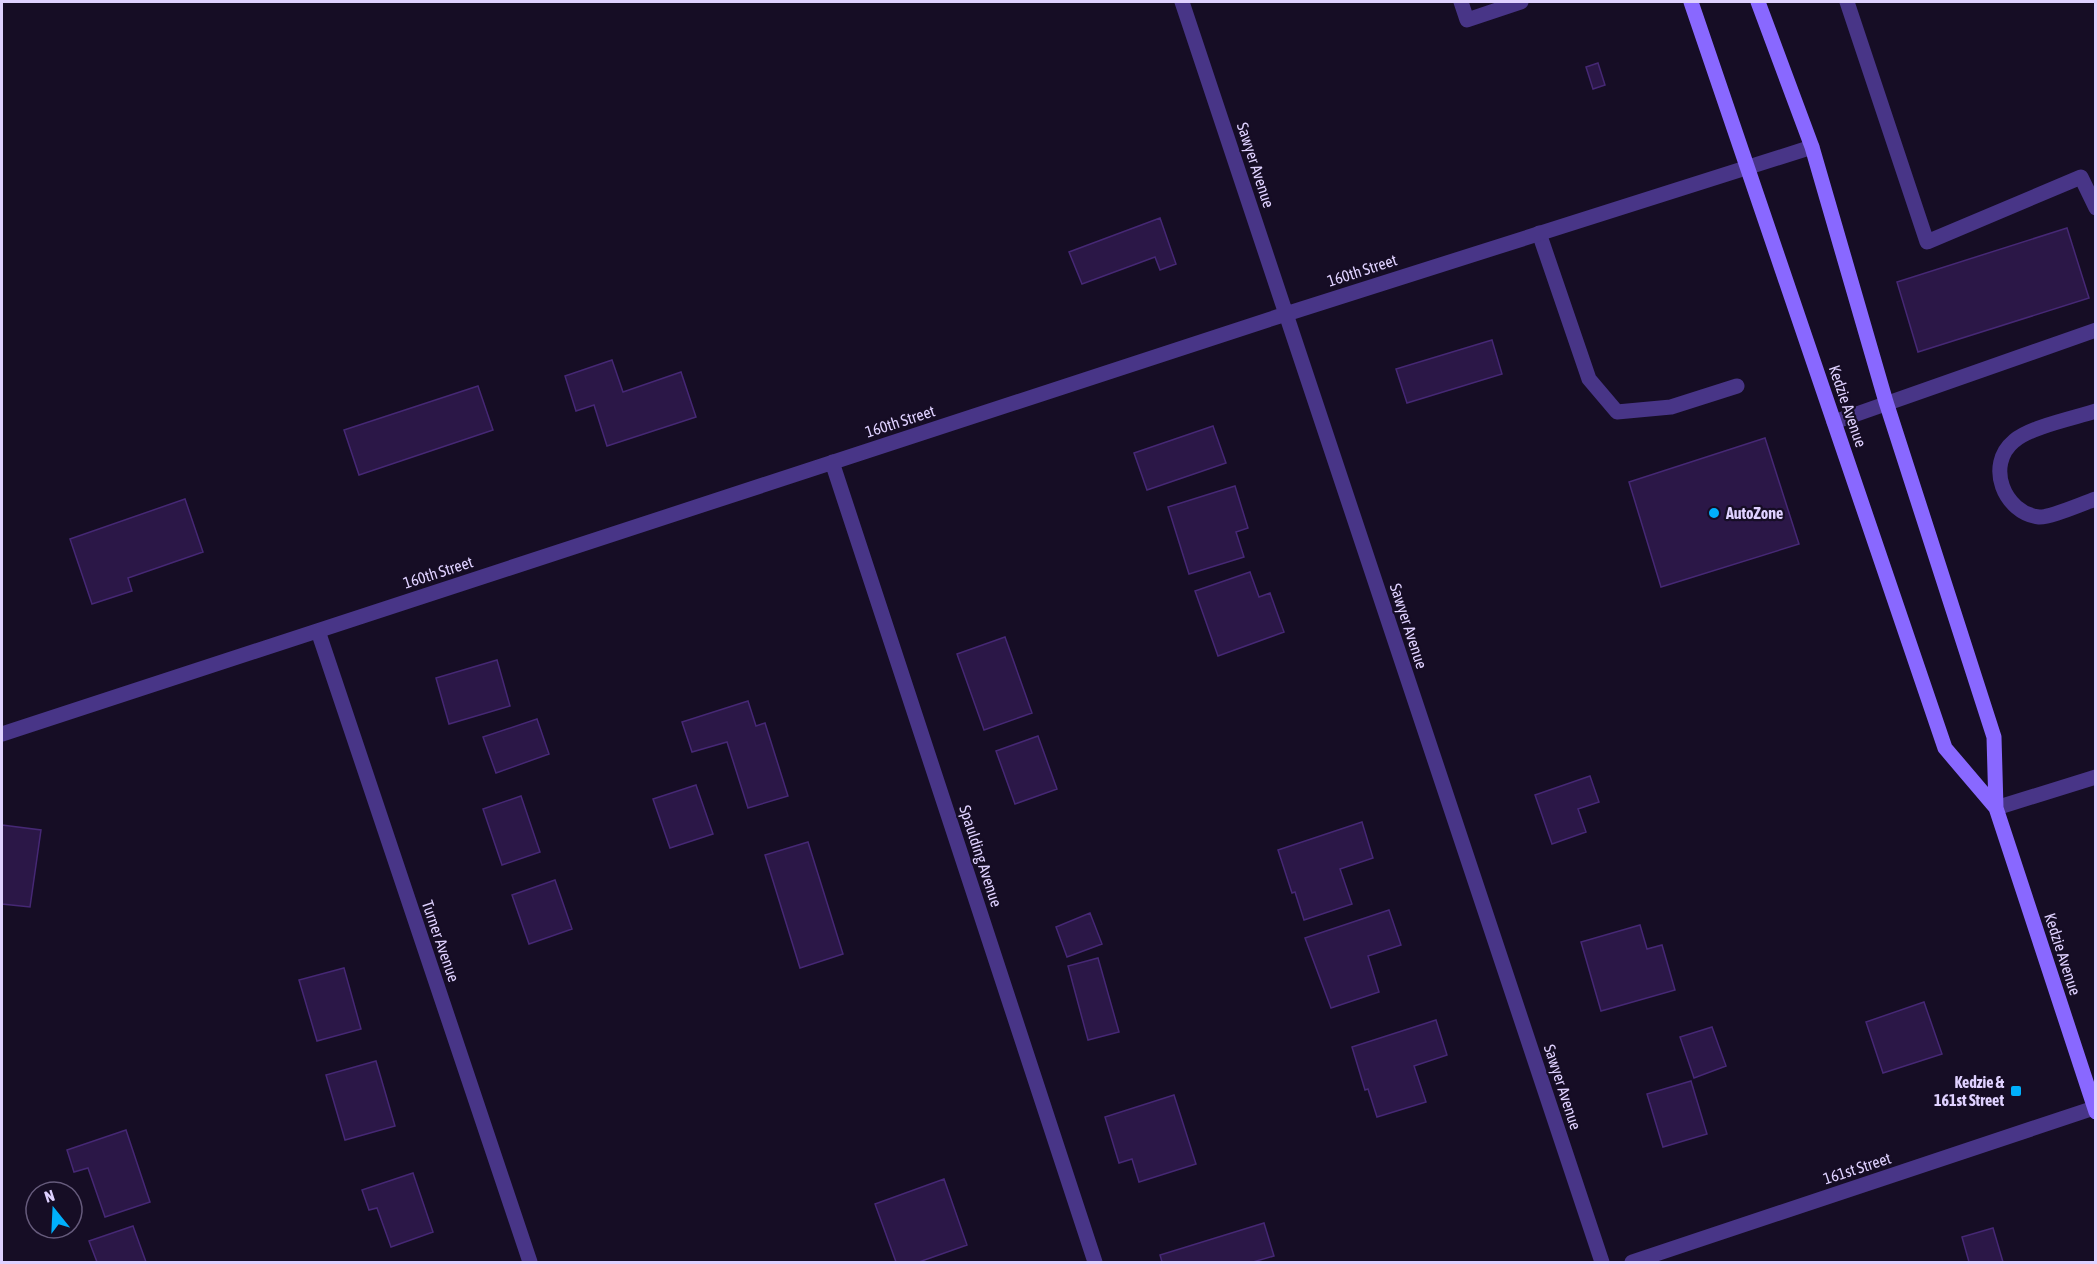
<svg xmlns="http://www.w3.org/2000/svg" width="2097" height="1264" font-family="'Asap Condensed',sans-serif">
<rect width="100%" height="100%" fill="#160d25"/>
<path fill="#2b1747" stroke="#462875" stroke-width="1.5" d="M1598,63L1605,85L1593,89L1586,67Z
M1160,218L1176,264L1160,270L1155,257L1082,284L1069,252Z
M2067,228L2089,298L1918,352L1897,282Z
M1492,340L1502,374L1407,403L1396,369Z
M612,360L623,392L681,372L696,417L607,446L594,405L576,411L565,376Z
M478,386L493,430L359,475L344,430Z
M1213,426L1226,463L1147,490L1134,453Z
M1765,438L1799,544L1661,587L1629,482Z
M1235,486L1248,528L1236,532L1244,557L1189,574L1168,507Z
M185,499L203,552L128,578L132,591L92,604L70,539Z
M1250,572L1259,597L1270,593L1284,632L1218,656L1195,591Z
M1005,637L1032,713L984,730L957,654Z
M497,660L510,706L449,724L436,678Z
M748,701L756,726L765,723L788,796L748,808L727,742L692,752L682,722Z
M537,719L549,754L496,773L483,737Z
M1038,736L1057,789L1015,804L996,751Z
M1590,776L1599,802L1578,809L1586,832L1552,844L1535,795Z
M696,785L713,834L670,848L653,799Z
M521,796L540,852L502,865L483,809Z
M1362,822L1373,858L1340,869L1352,904L1304,920L1295,892L1292,893L1278,850Z
M2,825L41,830L30,907L2,904Z
M808,842L843,954L800,968L765,855Z
M555,880L572,929L529,944L512,895Z
M1389,910L1401,945L1368,956L1379,992L1331,1008L1305,938Z
M1090,913L1102,944L1067,957L1056,927Z
M1640,925L1647,949L1662,945L1675,990L1601,1011L1581,942Z
M1098,958L1119,1032L1088,1040L1068,966Z
M344,968L361,1029L317,1041L299,980Z
M1924,1002L1942,1054L1883,1073L1866,1022Z
M1436,1020L1447,1055L1414,1066L1426,1102L1377,1117L1368,1089L1365,1090L1352,1047Z
M1712,1027L1726,1066L1694,1078L1680,1037Z
M376,1061L395,1126L345,1140L326,1075Z
M1691,1081L1707,1134L1663,1147L1647,1094Z
M1174,1095L1196,1164L1139,1182L1132,1159L1119,1163L1105,1117Z
M126,1130L150,1202L105,1217L88,1168L74,1172L67,1150Z
M413,1173L433,1232L391,1247L377,1208L369,1210L362,1190Z
M944,1179L967,1245L919,1262H896L875,1204Z
M1264,1223L1274,1256L1253,1262H1162L1160,1255Z
M133,1226L146,1262H97L89,1241Z
M1993,1228L2003,1262H1969L1962,1237Z"/>
<g fill="none" stroke-linecap="round" stroke-linejoin="round">
<path stroke="#483587" stroke-width="15" d="M1461,2L1467,20L1521,2
M1847,2L1927,242L2081,177L2096,208
M1539,233L1589,379L1617,412L1671,407L1737,386
M2096,411C2074,418 2030,427 2014,441C1985,465 2004,513 2039,517C2050,518 2083,503 2096,499
M1834,422L2096,330"/>
<path stroke="#483587" stroke-width="15" d="M1182,2L1602,1262
M832,462L1095,1262
M318,631L530,1262
M2,734L1286,314L1812,147
M1996,808L2096,777
M1632,1262L2094,1108"/>
<path stroke="#8968ff" stroke-width="15" d="M1691,2L1945,748L1996,808
M1758,2L1812,147L1886,402L1994,737L1996,808L2096,1112"/>
</g>
<g fill="#00b0fc" stroke="#160d25" stroke-width="2">
<circle cx="1714" cy="513" r="6"/>
<rect x="2010" y="1085" width="12" height="12" rx="3"/>
</g>
<g text-anchor="middle" dominant-baseline="central" stroke-width="4.5" stroke-linejoin="round" paint-order="stroke">
<g font-size="16" fill="#dfd1ff" stroke="#160d25">
<text transform="translate(1256 165) rotate(72)">Sawyer Avenue</text>
<text transform="translate(1362 270) rotate(-18)">160th Street</text>
<text transform="translate(1848 406) rotate(71)">Kedzie Avenue</text>
<text transform="translate(900 421) rotate(-18)">160th Street</text>
<text transform="translate(438 572) rotate(-18)">160th Street</text>
<text transform="translate(1409 626) rotate(72)">Sawyer Avenue</text>
<text transform="translate(981 856) rotate(72)">Spaulding Avenue</text>
<text transform="translate(441 941) rotate(71)">Turner Avenue</text>
<text transform="translate(2063 954) rotate(72)">Kedzie Avenue</text>
<text transform="translate(1563 1087) rotate(72)">Sawyer Avenue</text>
<text transform="translate(1857 1168) rotate(-18)">161st Street</text>
</g>
<g font-size="16" font-weight="bold" fill="#dfd1ff" stroke="#160d25" text-anchor="start">
<text x="1726" y="513">AutoZone</text>
<text x="2004" y="1082" text-anchor="end">Kedzie &amp;<tspan x="2004" dy="18">161st Street</tspan></text>
</g>
</g>
<rect width="2097" height="1264" fill="none" stroke="#dfd1ff" stroke-width="6"/>
<g transform="translate(54 1210) rotate(342)"><circle r="28" fill="#160d25" stroke="#665b7c" stroke-width="1.5"/>
<path d="M0-4.5L10 22L0 15L-10 22Z" fill="#00b0fc"/>
<text y="-9" font-size="16" font-weight="bold" text-anchor="middle" fill="#dfd1ff">N</text>
</g>
</svg>
